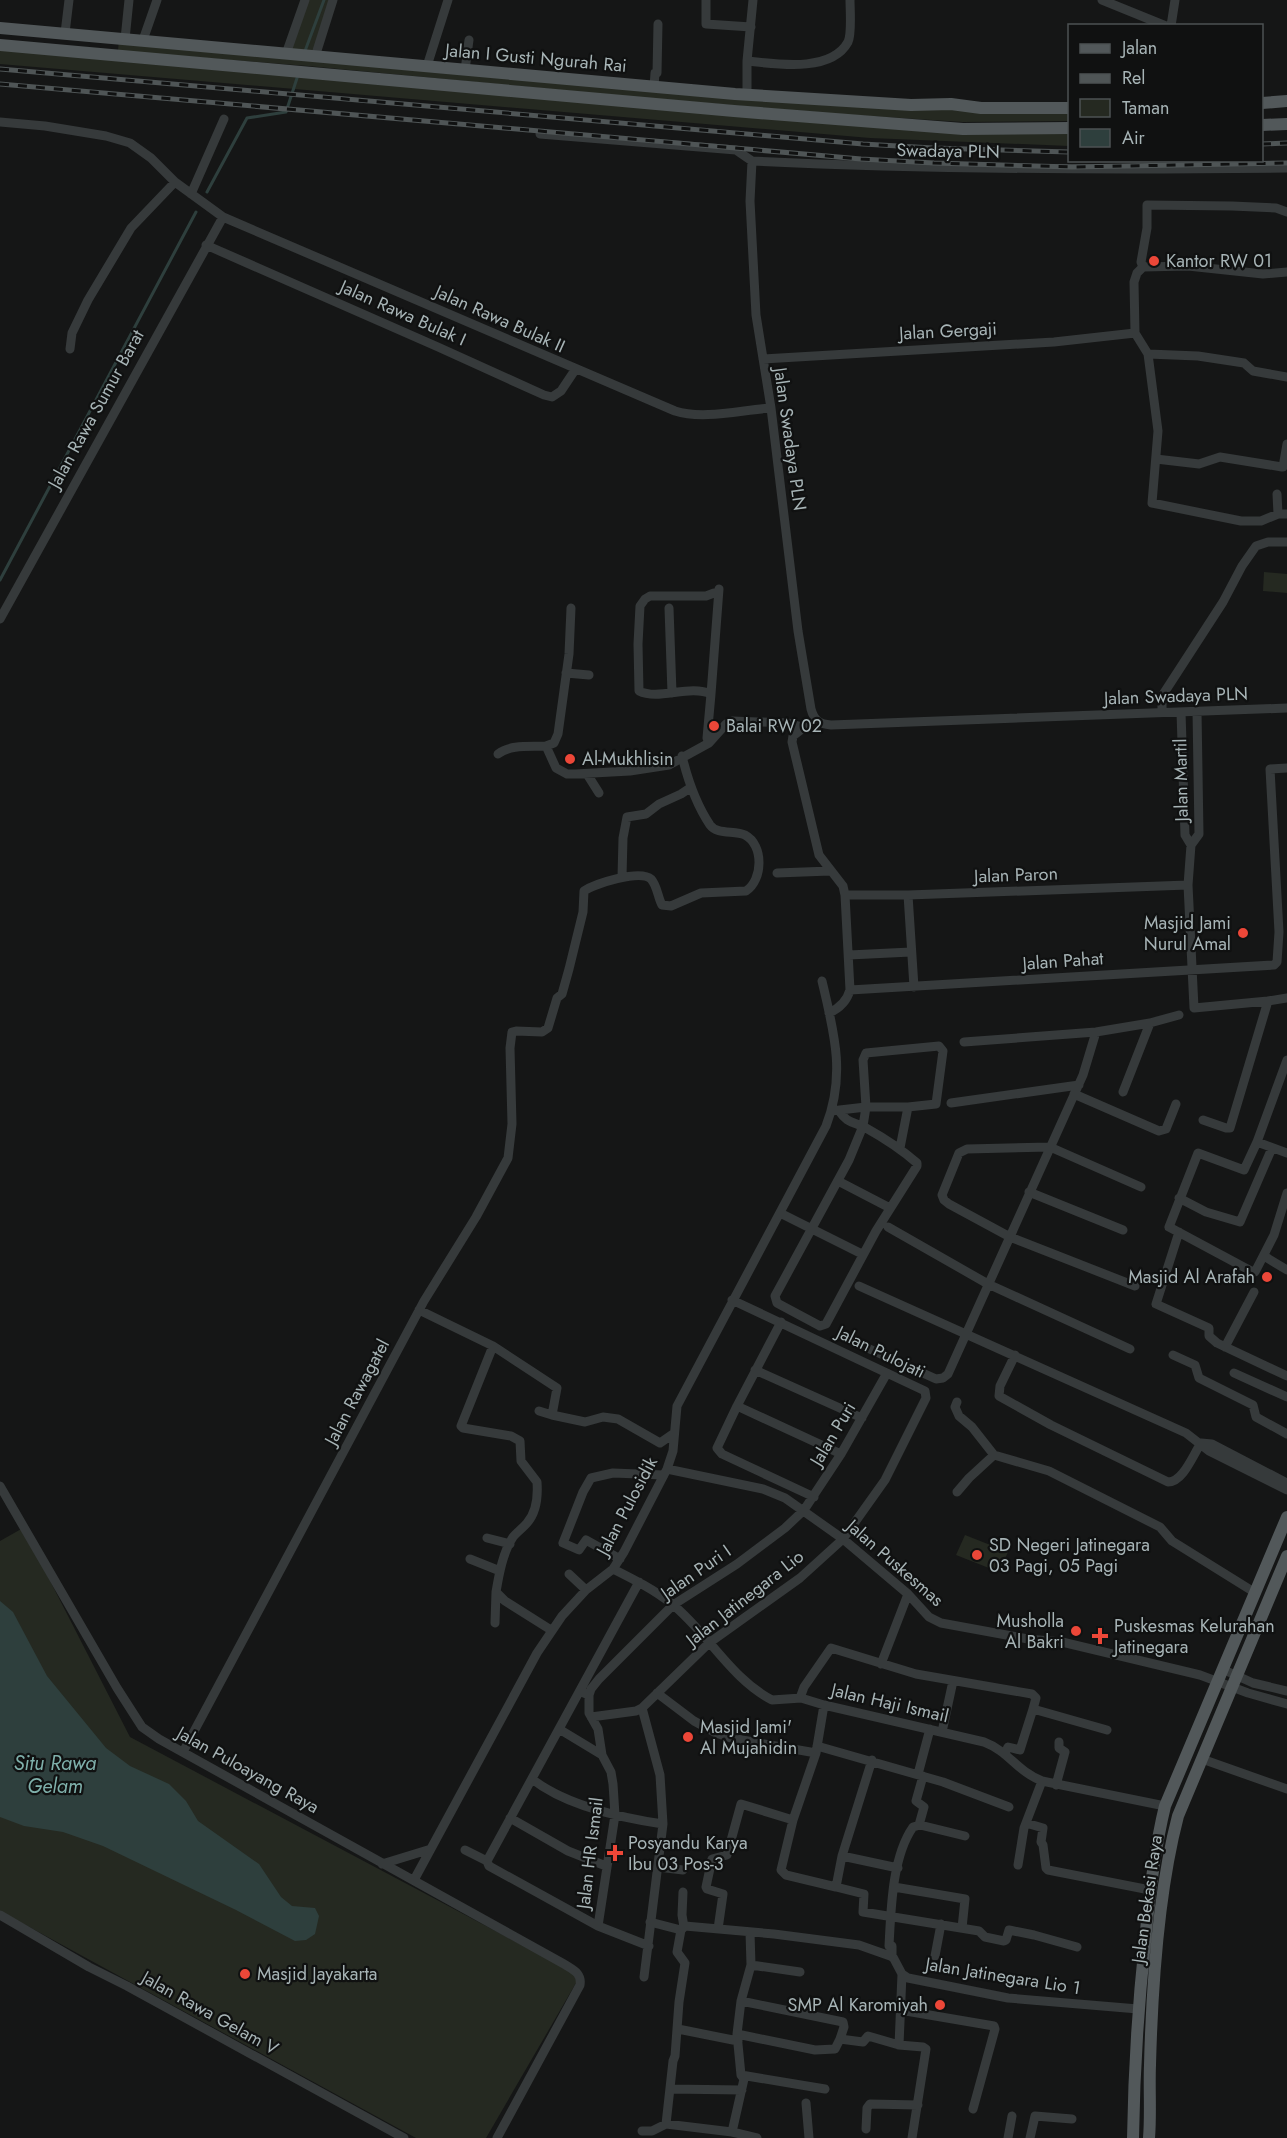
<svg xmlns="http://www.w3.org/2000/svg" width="1287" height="2138" font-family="Jost,sans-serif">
<rect width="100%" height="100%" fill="#151616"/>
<path fill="#252921" d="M305,0H334L315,56L735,94L1069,108V121L963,122L839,114L645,98L308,66L118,51L119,38L286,54Z
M0,45L963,129L1069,128V146L870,138L0,64Z
M1264,572L1287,574V593L1263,591Z
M23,1528L130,1737L580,1976L486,2138H416L0,1911V1541Z
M965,1535L1008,1552L999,1572L956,1555Z"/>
<path fill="#2e3f3d" d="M0,1601L13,1612L47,1676L106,1748L130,1766L169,1784L186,1801L198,1821L259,1864L281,1897L292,1906L315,1908L319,1916L315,1934L306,1940L295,1941L236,1910L103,1846L63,1832L24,1826L0,1817Z"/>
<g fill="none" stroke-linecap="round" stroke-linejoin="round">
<path stroke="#2e3f3d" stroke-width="3" d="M305,51L324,0
M207,192L247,118L286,112L298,75
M0,580L196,212"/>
<path stroke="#363a3b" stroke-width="9" d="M706,0V24L751,27
M1102,0L1166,26
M1171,26L1175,0
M65,33L69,0
M125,39L129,0
M143,40L157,0
M286,54L305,0
M315,57L333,0
M747,61C776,64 831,73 848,42C852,34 850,10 850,0
M427,66L448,0
M465,70L469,40
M654,87L655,73H657L658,24
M747,94V61L753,0
M0,122L45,126L106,136L130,143L151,158L175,182L223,217L675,411C703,420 741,410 771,408
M540,134L736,150L752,161C930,170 1109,170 1287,168
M752,161L750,201L756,315L771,408L798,631L811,709C814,720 819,724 831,725L1287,708
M191,194L224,119
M206,245L438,347L544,395L552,397L561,391L575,370
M1143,267L1141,262L1147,228V205L1232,206L1276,208L1287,212
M1287,272L1263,274L1188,266L1143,267L1137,273L1134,282L1135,333L1148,354L1158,431L1152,503L1241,521H1261L1278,514H1287
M70,349L72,333L88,300L131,228L175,182
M1148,354L1198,356L1244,363L1253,371L1287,377
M763,359L1054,342L1135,333
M1156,459L1199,464L1220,457L1282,467H1283L1287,444
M1277,494L1278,514
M669,608L672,693
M0,619L223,217
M566,673L589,675
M711,694L719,589
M1197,711L1199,834L1191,845L1188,885L1194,1008L1268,1001
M1162,712V696L1223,602L1242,566L1256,546L1268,542H1287
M1181,712L1185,835L1191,845
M815,719L793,736L792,742L819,855L843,886L845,895L850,990C847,1001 840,1008 829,1013
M709,743L707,738L711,694C689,684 659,701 639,691L638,644L640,606L645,599L650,596H706L714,593
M546,746L554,743L558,734L569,654L571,608
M498,754C511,744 531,747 546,746L556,768L567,774H575L630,771L669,765L709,743L726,724L732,721L788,723L802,727
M587,774L599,793
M777,873L830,871
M622,877L623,838L627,817L646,814L659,804L681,794L690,788
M845,895H908L1188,885
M908,895L914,987
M849,955L911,952
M850,990L1274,965L1277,962L1279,932L1270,769L1287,768
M964,1042L1096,1032L1150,1023L1179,1015
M1287,1060L1257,1142L1244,1170L1198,1153L1169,1227L1251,1271L1255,1272L1274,1235L1287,1193
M1123,1092L1150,1023
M1074,1094L1159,1131L1166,1129L1176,1104
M951,1103L1079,1085
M831,1111L866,1107L863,1060L866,1053L939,1046L943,1051L936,1104L908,1107H866L863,1126L849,1160L775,1296L777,1303L820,1326L826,1324L876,1231L917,1166V1163C901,1149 884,1138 866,1128C853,1121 848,1124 839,1111
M1203,1120L1226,1128H1230L1268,1001L1287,998
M1257,1142L1287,1153
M900,1148L908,1107
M838,1181L890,1208
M1029,1192L1123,1230
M1179,1198L1206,1212L1240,1222L1272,1148
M780,1213L862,1254
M888,1227L988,1284L1130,1349
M1179,1232L1156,1304L1209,1328V1336L1217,1343L1287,1376
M1264,1256L1287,1270
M859,1286L1186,1433L1209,1451L1287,1490
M1135,1286L1010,1237L949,1204L944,1200L942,1195L959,1153L967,1149L1050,1147L1141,1187
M419,1310L493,1346L557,1388L552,1415L585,1422L603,1417L618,1419L660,1443L673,1434
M781,1322L737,1406L717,1448L722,1454L814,1497
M852,1341L936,1379L943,1378L948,1374L1083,1075L1096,1032
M493,1346L461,1426L463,1428L511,1436L520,1441L521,1461L537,1482C538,1496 536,1513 527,1523C523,1528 517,1532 513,1537C503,1552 499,1574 496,1592L505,1601L551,1630
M1225,1347L1254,1292
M1015,1355L1000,1386L999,1396L1051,1425L1168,1482C1183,1482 1193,1455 1201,1443
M1173,1355L1195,1365L1199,1378L1253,1405L1256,1417L1287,1434
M755,1370L862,1418
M1234,1373L1287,1397
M957,1402L955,1407L959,1416L972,1427L994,1455
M737,1406L841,1454
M539,1411L552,1415
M1201,1443L1212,1444L1287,1483
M667,1469L763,1489L785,1498L843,1539L908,1594L929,1617L941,1623L1028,1639L1062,1642L1200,1675L1248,1693L1287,1704
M0,1486L117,1688L142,1727L159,1739L564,1964C573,1970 582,1973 580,1985L497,2138
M957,1492L969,1478L994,1455L1049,1471L1160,1527L1172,1541L1254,1592
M487,1538L510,1544
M470,1559L500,1571
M620,1559L586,1540L579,1550L563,1543L583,1492L591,1478L613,1473L664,1475
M613,1569C633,1579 655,1590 672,1604C707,1632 731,1679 772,1700L801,1698L824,1705L984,1742C1010,1752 1015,1770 1042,1781L1165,1806
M569,1574L586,1590
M639,1582L487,1861L489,1866L598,1926L649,1946
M495,1623L496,1592
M881,1664L908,1594
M1222,1669L1253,1683L1287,1691
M584,1693L589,1695V1713L598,1729L602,1755L611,1772L613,1784L615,1815L598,1926
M657,1693L694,1721L716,1733L731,1738L816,1753
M589,1695L591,1689L599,1679L673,1605L737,1564L785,1528L804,1510L841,1454L887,1373
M800,1698L804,1687L831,1648L916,1674L1032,1694L1036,1698L1033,1709L1107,1730
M824,1705L816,1753L793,1820L781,1870L786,1875L836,1887
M642,1708L660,1775L663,1824L644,1977
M591,1717L636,1711L642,1708L709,1643L800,1578L843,1539L885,1480L926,1398L925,1391L732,1300
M559,1729L602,1755
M942,1732L953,1681
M817,1746L943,1782L1009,1807
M183,1752L424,1301L476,1217L508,1158L512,1124L510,1048L512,1032L516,1031L542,1032L548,1028L557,998L562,994L569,969L583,912L584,891C594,884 640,869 651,879C657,885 658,898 662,905L671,906L701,893L746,891C763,880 764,845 745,835C735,830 717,835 710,825C696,804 688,781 682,756
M1005,1753L1008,1747L1020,1750L1033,1709
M1202,1759L1287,1789
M872,1760L842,1856L898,1868
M918,1774L930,1729
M532,1779C565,1805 622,1818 663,1824
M1056,1785L1065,1752L1059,1748V1742
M510,1818L568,1851L606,1866
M1026,1823L1043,1828L1041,1842L1043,1845L1046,1868L1048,1870L1150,1890
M919,1825L924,1807L916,1801L923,1776
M465,1850L487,1861
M842,1856L836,1887L864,1894L863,1912L979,1931L985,1937L1004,1941L1006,1940L1009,1930L1034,1935L1077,1947
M382,1864L431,1849
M1018,1865L1024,1828L1042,1781
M658,1867L683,1870
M414,1880L537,1653L562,1616L586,1590L613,1569L624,1552L667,1469L673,1451L677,1406L826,1126C846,1075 834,1032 822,981
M894,1887L965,1899L962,1928
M683,1892L682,1915L684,1927
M0,1915L89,1967L127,1986L404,2138
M650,1922L681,1930
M718,1929L723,1894L707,1889L706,1887L712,1859L727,1855L741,1804L793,1820
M935,1956L941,1924
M892,1957V1946H889C891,1909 892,1857 913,1827L920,1825L965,1836
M751,1965L800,1972
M902,1974L899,2045L923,2047L926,2049L912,2138
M741,2001L843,2022L844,2027L840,2039
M900,2010L994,2026L995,2029L973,2109
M678,2029L738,2041
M737,2034L815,2050L835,2049L840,2039L863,2042L868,2036L899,2045
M741,2075L825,2089
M670,2089L742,2090
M806,2103L809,2138
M666,2124L673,2061L675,2056L679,2002L685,1963L677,1952L681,1930L685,1926L774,1934L859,1945L893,1957L902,1974L908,1978L1008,1998L1138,2009
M866,2129L867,2108L870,2104L918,2105
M642,2131H652L666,2124L732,2132L757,2138
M732,2132L744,2079L741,2075L737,2034L741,2001L751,1965L750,1932
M1008,2138L1012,2116
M1030,2138L1035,2116L1072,2119"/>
<path stroke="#52585a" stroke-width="12" d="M0,28L735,94L911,105L951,104L981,108H1070
M0,45L734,111L963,129L1070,128
M1262,103L1287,101
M1262,125L1287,124
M1133,2138C1134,2072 1138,2007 1145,1942C1149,1896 1154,1851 1165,1806L1287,1517
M1149,2138C1151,2114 1149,2089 1150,2065C1152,1986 1158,1892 1178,1816L1287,1556"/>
<g stroke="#4f5556" stroke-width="5">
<path id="rail" d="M0,69L863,144L933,148L1070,152
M0,84L861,159L934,163L1072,167L1287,163
M1262,144L1287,143"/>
</g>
<use href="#rail" stroke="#101111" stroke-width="3" stroke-dasharray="9" stroke-linecap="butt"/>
</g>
<g fill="#ec4738" stroke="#101111" stroke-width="2">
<circle cx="1154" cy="261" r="6"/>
<circle cx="714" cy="726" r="6"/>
<circle cx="570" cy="759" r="6"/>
<circle cx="1243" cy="933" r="6"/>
<circle cx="1267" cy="1277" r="6"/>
<circle cx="977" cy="1555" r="6"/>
<circle cx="1076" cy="1631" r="6"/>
<path d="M1097 1627h6v6h6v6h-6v6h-6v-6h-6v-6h6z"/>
<circle cx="688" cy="1737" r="6"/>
<path d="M612 1844h6v6h6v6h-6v6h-6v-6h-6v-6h6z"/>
<circle cx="245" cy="1974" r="6"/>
<circle cx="940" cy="2005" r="6"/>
</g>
<g text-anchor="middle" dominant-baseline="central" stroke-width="4.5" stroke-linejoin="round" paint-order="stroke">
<g font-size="18" fill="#a7b4b6" stroke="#101111">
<text transform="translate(536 58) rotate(5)">Jalan I Gusti Ngurah Rai</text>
<text transform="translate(948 151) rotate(1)">Swadaya PLN</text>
<text transform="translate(403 313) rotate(24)">Jalan Rawa Bulak I</text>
<text transform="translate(500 319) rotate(24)">Jalan Rawa Bulak II</text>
<text transform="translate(948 331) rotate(-3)">Jalan Gergaji</text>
<text transform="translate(96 409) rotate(-61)">Jalan Rawa Sumur Barat</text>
<text transform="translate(790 439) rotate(82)">Jalan Swadaya PLN</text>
<text transform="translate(1176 696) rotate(-2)">Jalan Swadaya PLN</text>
<text transform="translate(1181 780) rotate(-91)">Jalan Martil</text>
<text transform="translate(1016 875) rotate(-2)">Jalan Paron</text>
<text transform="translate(1063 961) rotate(-4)">Jalan Pahat</text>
<text transform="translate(881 1352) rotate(26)">Jalan Pulojati</text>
<text transform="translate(357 1392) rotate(-62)">Jalan Rawagatel</text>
<text transform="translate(833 1434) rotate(-59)">Jalan Puri</text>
<text transform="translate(627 1506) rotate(-62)">Jalan Pulosidik</text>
<text transform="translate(895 1563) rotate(41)">Jalan Puskesmas</text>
<text transform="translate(696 1572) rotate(-35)">Jalan Puri I</text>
<text transform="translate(745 1598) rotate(-38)">Jalan Jatinegara Lio</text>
<text transform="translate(890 1703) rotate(13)">Jalan Haji Ismail</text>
<text transform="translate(248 1770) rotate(29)">Jalan Puloayang Raya</text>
<text transform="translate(590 1853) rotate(-83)">Jalan HR Ismail</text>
<text transform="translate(1147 1899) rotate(-82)">Jalan Bekasi Raya</text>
<text transform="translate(1003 1976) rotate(9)">Jalan Jatinegara Lio 1</text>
<text transform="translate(210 2013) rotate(29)">Jalan Rawa Gelam V</text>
</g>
<g font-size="18" fill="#a7b4b6" stroke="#101111" text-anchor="start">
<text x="1166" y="261">Kantor RW 01</text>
<text x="726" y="726">Balai RW 02</text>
<text x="582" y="759">Al-Mukhlisin</text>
<text x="1231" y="923" text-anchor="end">Masjid Jami<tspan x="1231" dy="21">Nurul Amal</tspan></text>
<text x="1255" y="1277" text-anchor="end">Masjid Al Arafah</text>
<text x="989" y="1545">SD Negeri Jatinegara<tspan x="989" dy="21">03 Pagi, 05 Pagi</tspan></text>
<text x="1064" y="1621" text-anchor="end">Musholla<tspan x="1064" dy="21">Al Bakri</tspan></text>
<text x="1114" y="1626">Puskesmas Kelurahan<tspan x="1114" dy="21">Jatinegara</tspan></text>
<text x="700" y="1727">Masjid Jami'<tspan x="700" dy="21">Al Mujahidin</tspan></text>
<text x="628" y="1843">Posyandu Karya<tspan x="628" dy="21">Ibu 03 Pos-3</tspan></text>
<text x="257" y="1974">Masjid Jayakarta</text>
<text x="928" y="2005" text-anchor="end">SMP Al Karomiyah</text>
</g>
<g font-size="20" font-style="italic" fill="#7fb0ab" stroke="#101111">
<text x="55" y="1763">Situ Rawa<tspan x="55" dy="23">Gelam</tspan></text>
</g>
</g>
<rect x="1068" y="24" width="195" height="138" fill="#101111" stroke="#4c5253" stroke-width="1.5"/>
<rect x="1080" y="44" width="30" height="9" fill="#52585a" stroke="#4c5253" stroke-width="1.5"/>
<text x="1122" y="54" font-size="18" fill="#a7b4b6">Jalan</text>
<rect x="1080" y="74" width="30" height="9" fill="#4f5556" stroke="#4c5253" stroke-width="1.5"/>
<text x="1122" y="84" font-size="18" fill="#a7b4b6">Rel</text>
<rect x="1080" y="99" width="30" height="18" fill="#252921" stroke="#4c5253" stroke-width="1.5"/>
<text x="1122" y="114" font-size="18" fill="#a7b4b6">Taman</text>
<rect x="1080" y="129" width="30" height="18" fill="#2e3f3d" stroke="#4c5253" stroke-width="1.5"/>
<text x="1122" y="144" font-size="18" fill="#a7b4b6">Air</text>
</svg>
